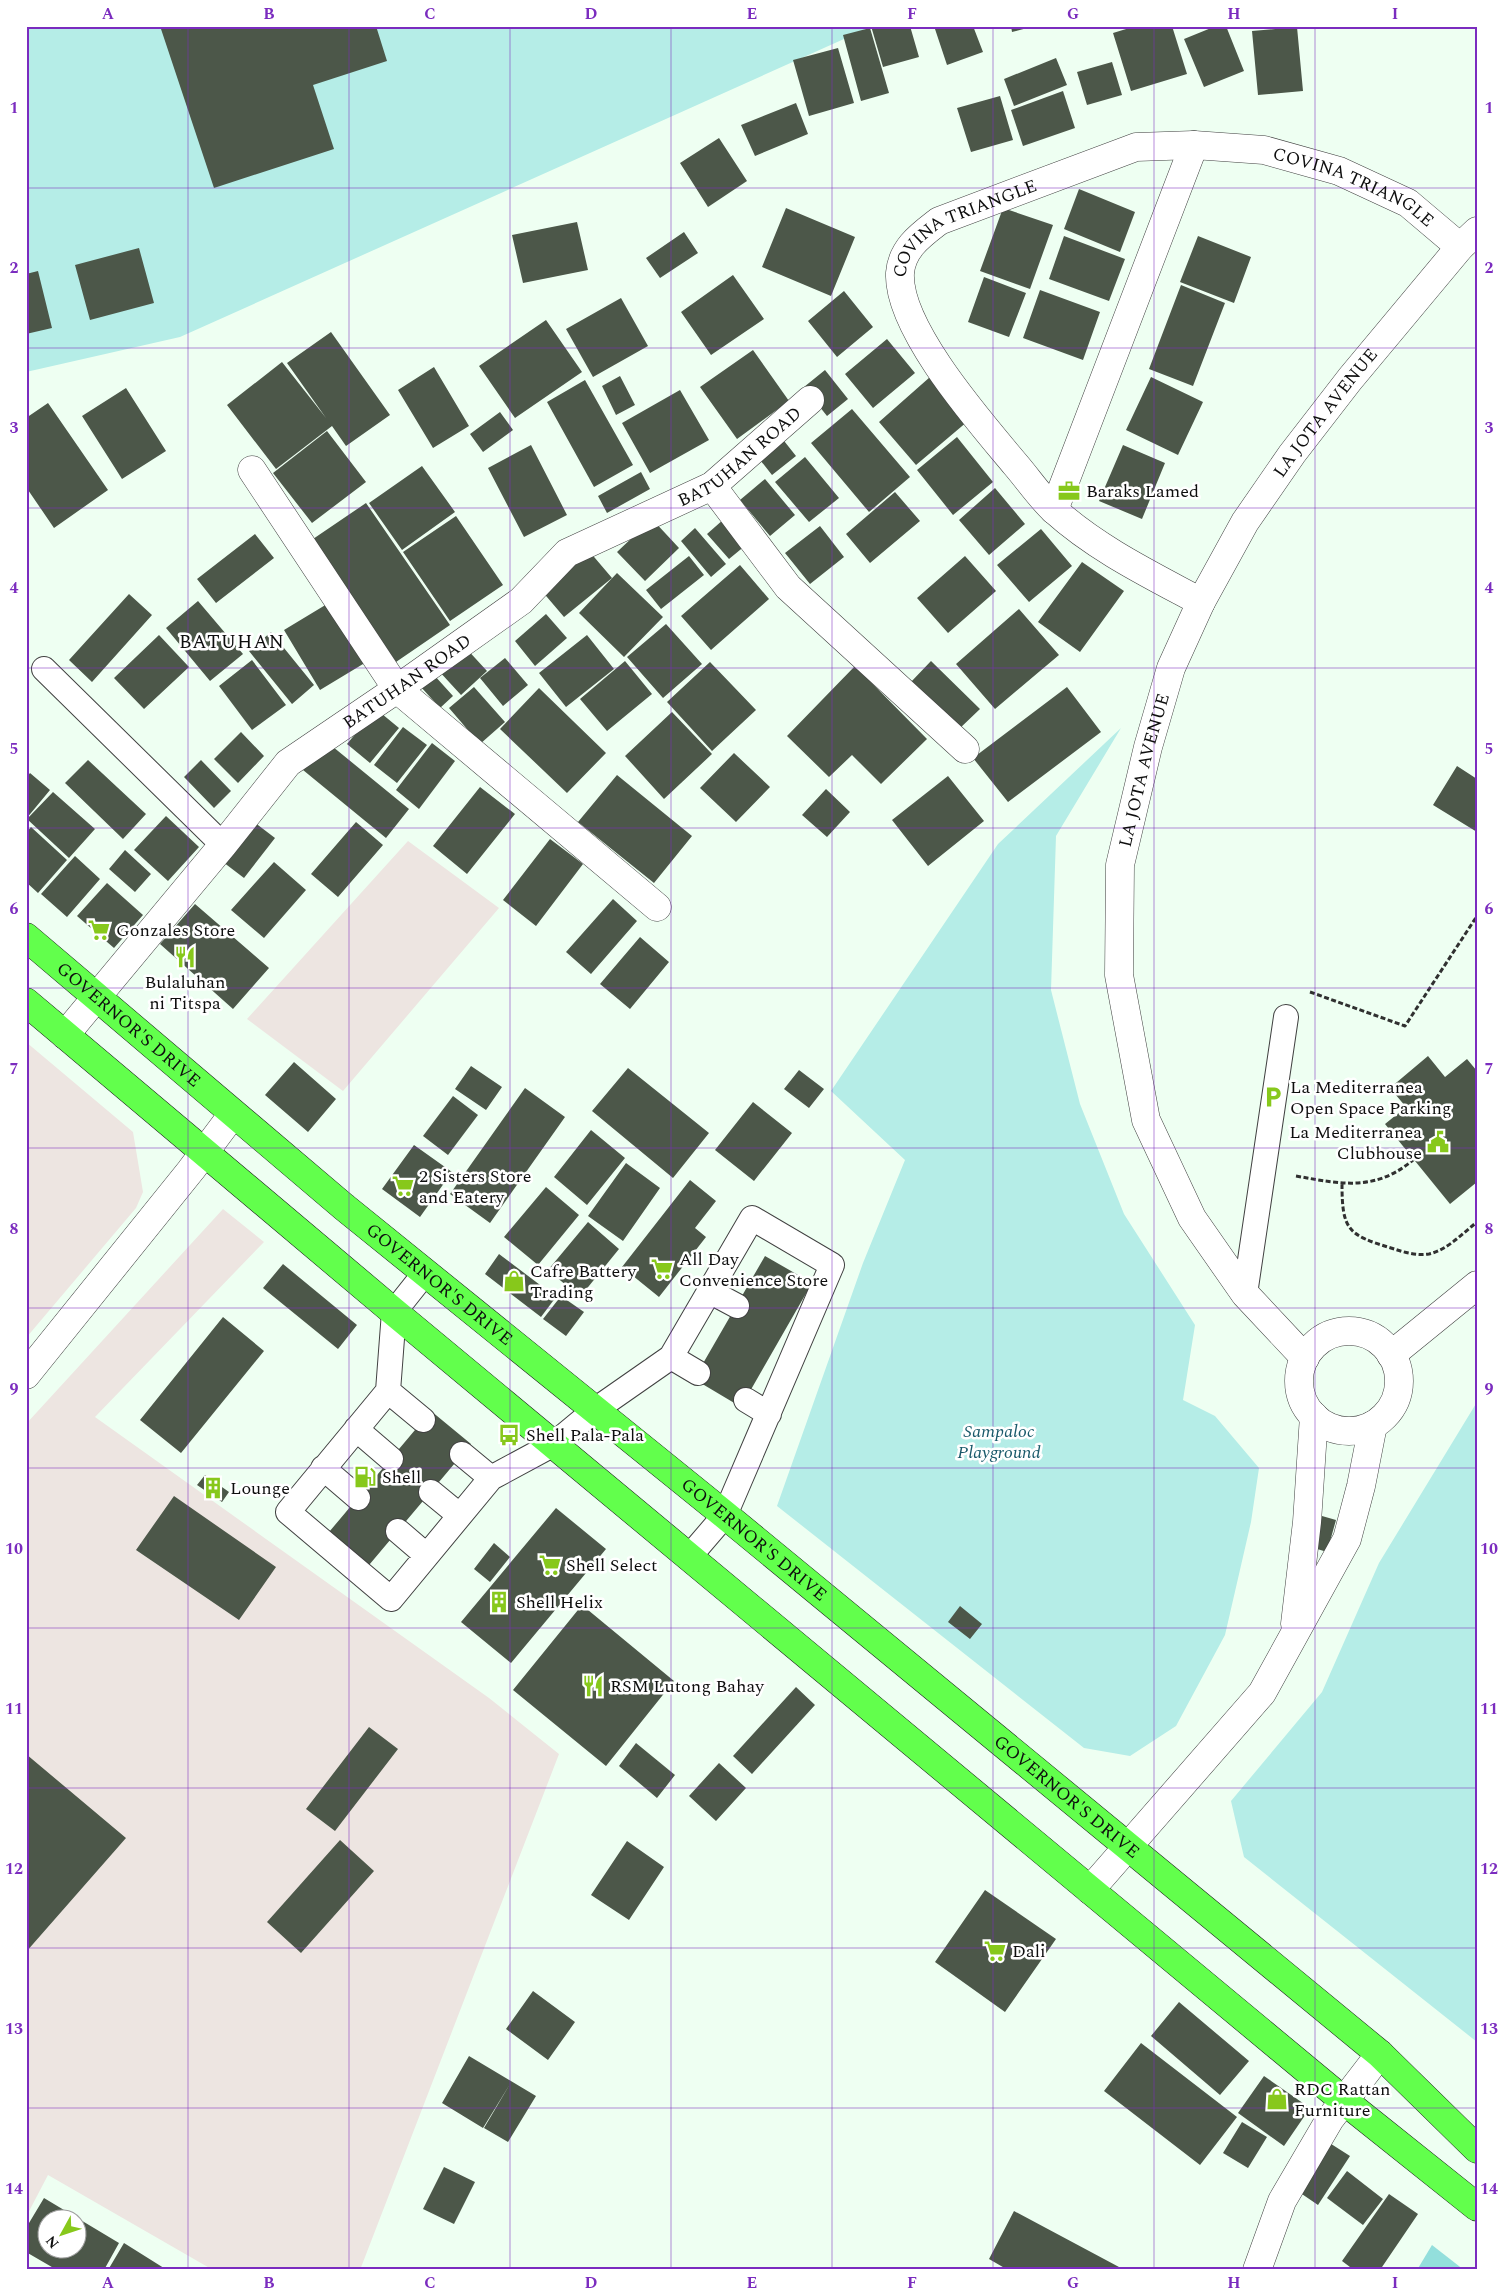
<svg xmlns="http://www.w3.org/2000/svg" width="1503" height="2296" font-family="Spectral,serif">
<rect width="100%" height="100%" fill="#eefff2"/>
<path fill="#ede5e1" d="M408,841L499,908L343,1091L247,1019Z
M26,1042L133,1132L143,1192L136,1208L26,1338Z
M223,1209L264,1242L95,1417L489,1698L559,1754L360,2270H213L48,2175L26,2217V1424Z"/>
<path fill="#b5ede7" d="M26,26H873L180,337L26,372Z
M1121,728L1056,836L1051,990L1080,1104L1124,1214L1195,1325L1183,1400L1215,1416L1259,1468L1251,1522L1225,1635L1176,1726L1130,1756L1084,1748L777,1506L863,1263L905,1160L831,1091L998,844Z
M1477,1402V2042L1244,1857L1231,1801L1322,1692L1379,1563Z"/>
<path fill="#93dfdc" d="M1432,2245L1464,2270H1417Z"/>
<path fill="#4c5749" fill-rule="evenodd" d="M160,26H376L387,61L313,85L334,149L214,188Z
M871,26H910L919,57L883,67Z
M934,26H973L983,52L947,65Z
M1011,26H1031V27L1012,32Z
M1136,26H1172L1187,74L1131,91L1113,33Z
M1216,26H1226L1244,71L1204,87L1184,39Z
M1297,27L1303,91L1258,95L1252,31Z
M870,28L889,93L861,101L843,35Z
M838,48L854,103L809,116L793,60Z
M1056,58L1067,85L1014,106L1004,79Z
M1112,62L1122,95L1087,105L1077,72Z
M1063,91L1075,128L1023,146L1011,110Z
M1000,96L1013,140L971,152L957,108Z
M796,103L808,134L755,156L741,125Z
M719,138L747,181L708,207L680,163Z
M1079,189L1135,212L1120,252L1064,229Z
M786,208L855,237L831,296L762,267Z
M1003,208L1053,225L1030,289L980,271Z
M577,222L588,270L523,283L512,235Z
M684,232L698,253L660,278L646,258Z
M1064,236L1125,259L1109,301L1049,279Z
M1198,236L1251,257L1234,303L1180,282Z
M139,248L154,303L90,320L75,265Z
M38,271L52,328L26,334V274Z
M733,275L764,319L711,355L681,312Z
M984,277L1026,293L1009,337L968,322Z
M1181,285L1225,303L1193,386L1149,369Z
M1040,290L1100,312L1083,360L1023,338Z
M844,291L873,327L837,357L808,321Z
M621,298L648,346L593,377L566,329Z
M546,320L582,372L515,418L479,366Z
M331,332L390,415L346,446L332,426L276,469L227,405L282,362L326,418L287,363Z
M887,339L915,373L873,408L845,374Z
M753,350L789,401L737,439L700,387Z
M434,367L469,426L433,448L398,390Z
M825,370L848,399L827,416L804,387Z
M620,376L635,405L616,415L602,386Z
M930,377L968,421L916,465L879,422Z
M1151,377L1203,402L1178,455L1126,430Z
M585,380L633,465L594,487L547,402Z
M126,388L166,451L122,479L82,416Z
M680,390L709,440L650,473L622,423Z
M48,403L108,490L54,528L26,487V418Z
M852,409L910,477L869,512L811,443Z
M500,412L513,430L483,452L470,434Z
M327,431L366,482L312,523L273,473Z
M777,432L796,456L772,475L753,451Z
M957,437L993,482L953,515L917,470Z
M531,445L567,515L524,537L488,468Z
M1123,445L1165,463L1142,519L1099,501Z
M805,457L839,498L809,522L775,482Z
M422,466L455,512L402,550L369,503Z
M641,472L650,489L607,513L598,496Z
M765,479L795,515L770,536L740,500Z
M995,488L1025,524L989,555L959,520Z
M895,492L920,521L870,563L846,534Z
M366,503L450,625L396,662L313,539Z
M456,516L503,585L450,621L403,552Z
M652,519L679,548L645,581L617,552Z
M724,519L746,545L729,559L707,534Z
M820,526L844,557L810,584L785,553Z
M695,528L726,564L711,577L681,541Z
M1041,529L1072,566L1029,602L997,565Z
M255,534L274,558L216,603L197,579Z
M589,551L612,578L564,617L541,590Z
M689,556L704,575L661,609L646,590Z
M965,556L996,591L948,633L917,598Z
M1082,562L1124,591L1080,652L1038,622Z
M740,565L769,599L711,650L681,616Z
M617,573L663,617L624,657L579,613Z
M129,594L152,615L92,682L69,660Z
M198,601L243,654L210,681L166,628Z
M332,601L368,661L320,690L284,630Z
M1019,609L1059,655L995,709L956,664Z
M546,614L567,638L535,666L515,641Z
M666,624L702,664L663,698L627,657Z
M271,632L314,685L292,704L249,651Z
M159,635L189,667L144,709L114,678Z
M587,635L614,669L566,707L539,673Z
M464,646L487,671L461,695L438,670Z
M505,658L528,685L503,706L480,678Z
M252,660L286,705L252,730L219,686Z
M625,661L652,694L607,731L580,699Z
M931,661L980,709L958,730L910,683Z
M710,662L756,710L712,751L667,702Z
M855,666L927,739L881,784L852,755L829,777L787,736Z
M434,675L453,696L440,708L421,687Z
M474,687L505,722L480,744L449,708Z
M1067,687L1101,732L1008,802L973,758Z
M539,688L606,753L567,793L500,729Z
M376,709L399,728L370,763L347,744Z
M672,712L712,754L664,799L625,756Z
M403,727L427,745L397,783L374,765Z
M241,732L264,756L238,783L214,759Z
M327,742L409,809L386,838L303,770Z
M432,743L455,761L419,809L396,790Z
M734,753L770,787L736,822L700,788Z
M88,760L146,814L123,839L65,783Z
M201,760L231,791L214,808L184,777Z
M1457,766L1477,779V832L1433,805Z
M30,773L50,790L26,819V778Z
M617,775L692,836L654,883L578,822Z
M948,776L984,821L928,866L892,820Z
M480,787L515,814L467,874L433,846Z
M826,789L850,812L827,837L802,815Z
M53,792L95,829L69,858L27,819Z
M166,816L199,847L168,881L134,850Z
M254,822L275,838L244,878L223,862Z
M356,822L383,845L338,897L311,874Z
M31,827L67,860L38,893L26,882V833Z
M550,839L583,864L536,926L503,900Z
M125,850L151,874L135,892L109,869Z
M75,856L100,879L67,917L41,894Z
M274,862L306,890L264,938L231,910Z
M107,883L143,915L114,948L77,916Z
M613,899L637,921L591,974L566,952Z
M195,904L269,968L233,1009L160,944Z
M640,937L669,962L630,1009L600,984Z
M1428,1056L1445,1077L1467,1059L1477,1071V1182L1450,1204L1385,1124L1406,1107L1390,1088Z
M294,1062L336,1099L308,1132L265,1095Z
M471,1066L502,1087L486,1110L455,1089Z
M628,1068L709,1133L673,1178L592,1111Z
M799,1070L824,1089L809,1108L784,1089Z
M525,1088L565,1117L490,1223L450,1194Z
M453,1096L478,1115L448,1155L423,1136Z
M753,1102L792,1133L754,1181L715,1150Z
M591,1130L625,1158L587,1205L554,1177Z
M414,1145L452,1172L420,1217L382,1189Z
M626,1163L660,1188L623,1241L588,1216Z
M690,1180L716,1201L695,1228L706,1237L659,1297L622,1267Z
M546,1187L579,1215L538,1265L504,1237Z
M588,1222L619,1249L580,1297L548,1270Z
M499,1254L556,1297L541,1317L485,1274Z
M765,1256L812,1283L741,1407L694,1379Z
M283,1264L357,1325L338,1349L263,1288Z
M561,1296L584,1312L566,1336L543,1319Z
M223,1317L264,1351L181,1453L140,1420Z
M431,1411L471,1444L364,1571L324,1538Z
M205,1475L229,1492L222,1502L197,1485Z
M174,1496L276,1567L239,1620L136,1550Z
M556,1508L606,1549L511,1663L461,1622Z
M1322,1516L1336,1520L1327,1552L1314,1548Z
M494,1543L510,1557L490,1582L474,1569Z
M582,1605L674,1681L606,1766L513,1690Z
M960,1606L982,1624L970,1639L948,1622Z
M796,1687L815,1705L752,1774L733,1756Z
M369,1727L398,1749L335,1831L306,1809Z
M636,1743L675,1775L657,1798L619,1766Z
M26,1754L126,1838L26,1952Z
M719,1763L746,1788L716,1821L689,1796Z
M340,1840L374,1871L301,1953L267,1922Z
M627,1841L664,1867L629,1920L591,1895Z
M985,1890L1056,1939L1005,2012L935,1962Z
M533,1991L575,2022L548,2060L506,2029Z
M1179,2002L1249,2061L1220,2095L1151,2036Z
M1141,2043L1237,2117L1200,2165L1104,2091Z
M469,2056L536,2096L508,2142L484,2128L510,2084L483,2128L442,2103Z
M1264,2076L1310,2108L1284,2146L1238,2113Z
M1242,2122L1267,2137L1248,2168L1223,2153Z
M1328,2142L1350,2156L1318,2205L1296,2190Z
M444,2167L475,2182L454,2224L423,2209Z
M1347,2171L1383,2199L1363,2225L1327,2198Z
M1389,2194L1418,2214L1380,2270H1354L1342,2261Z
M44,2198L119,2243L104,2270H57L26,2252V2228ZM48,2218H78V2248H48Z
M1014,2211L1119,2267L1118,2270H1008L989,2259Z
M124,2243L167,2270H108Z"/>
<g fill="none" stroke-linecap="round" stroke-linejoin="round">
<g stroke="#414141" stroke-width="26">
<path id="lane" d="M44,669L223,845
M425,1273L394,1312L388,1391L288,1512L391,1599L491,1478L554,1444L595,1410L671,1357L752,1218L832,1265L725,1515L689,1557
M709,1291L737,1306
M1245,1294L1286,1017
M671,1357L698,1373
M388,1391L423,1420
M746,1400L769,1414
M356,1429L391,1459
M462,1454L491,1478
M323,1468L358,1498
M431,1492L459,1515
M398,1531L426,1555"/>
</g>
<g stroke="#414141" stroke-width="29">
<g id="street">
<path d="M252,470L397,689L657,907"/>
<path d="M712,486L788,587L965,749"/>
<path d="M1054,510L1194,145"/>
<path id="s1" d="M1201,602C1151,575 1097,549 1054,510C1040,497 1028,479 1015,464C980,422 897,328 900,273C902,248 921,235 939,221L1136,147L1194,145L1264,150L1339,171L1408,203L1460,247"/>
<path id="s2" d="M65,1035L223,845L288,763L397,689L521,601L567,553L712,486L810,400"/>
<circle cx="1349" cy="1381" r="50"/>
<path d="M1391,1355L1477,1285"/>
<path id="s3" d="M1305,1358L1245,1294L1192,1218L1146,1120L1119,975L1120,865L1148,747L1171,668L1201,602L1245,522L1292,454L1350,379L1460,247L1477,231"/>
<path d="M26,1375L191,1170L233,1114"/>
<path d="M1295,1624L1307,1522L1314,1416"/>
<path d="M1090,1890L1262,1693L1347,1539L1361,1486L1373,1425"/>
<path d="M1257,2270L1282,2201L1330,2119L1380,2054"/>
</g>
</g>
<g stroke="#1f1f1f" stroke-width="29">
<g id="highway">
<path id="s4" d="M26,937L344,1207L725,1515L1380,2054L1477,2149"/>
<path d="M26,1002L394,1312L1343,2100L1477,2207"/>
</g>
</g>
<path stroke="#303030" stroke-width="3" stroke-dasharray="5 2.5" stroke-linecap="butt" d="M1310,992L1405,1026L1477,916
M1296,1176C1341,1184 1375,1192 1413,1160
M1342,1184C1342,1230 1348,1235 1391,1248C1403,1252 1416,1256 1429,1254C1447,1250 1462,1234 1477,1222"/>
<use href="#lane" stroke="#fff" stroke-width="24"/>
<use href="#street" stroke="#fff" stroke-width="28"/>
<use href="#highway" stroke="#62ff4c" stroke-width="28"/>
</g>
<path fill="none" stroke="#7b2cbf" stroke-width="1" stroke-opacity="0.55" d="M188,26V2270M349,26V2270M510,26V2270M671,26V2270M832,26V2270M993,26V2270M1154,26V2270M1315,26V2270M26,188H1477M26,348H1477M26,508H1477M26,668H1477M26,828H1477M26,988H1477M26,1148H1477M26,1308H1477M26,1468H1477M26,1628H1477M26,1788H1477M26,1948H1477M26,2108H1477"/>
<defs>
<g id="office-bare" transform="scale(1.725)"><path d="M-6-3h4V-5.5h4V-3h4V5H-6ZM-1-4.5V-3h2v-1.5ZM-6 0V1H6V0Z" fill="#87c81b" stroke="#fff" stroke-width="2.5" paint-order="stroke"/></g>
<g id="supermarket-bare" transform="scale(1.725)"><path d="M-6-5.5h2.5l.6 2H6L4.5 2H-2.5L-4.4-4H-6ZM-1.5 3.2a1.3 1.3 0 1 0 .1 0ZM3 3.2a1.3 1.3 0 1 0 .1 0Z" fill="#87c81b" stroke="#fff" stroke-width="2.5" paint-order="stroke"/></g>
<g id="restaurant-bare" transform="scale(1.725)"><path d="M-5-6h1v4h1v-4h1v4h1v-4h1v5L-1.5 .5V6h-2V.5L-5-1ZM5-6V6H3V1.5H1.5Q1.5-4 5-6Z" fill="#87c81b" stroke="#fff" stroke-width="2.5" paint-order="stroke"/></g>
<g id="parking-bare" transform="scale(1.725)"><path d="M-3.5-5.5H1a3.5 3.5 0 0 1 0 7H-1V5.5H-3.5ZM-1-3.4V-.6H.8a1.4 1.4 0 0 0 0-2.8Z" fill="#87c81b" stroke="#fff" stroke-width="2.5" paint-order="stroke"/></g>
<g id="civic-bare" transform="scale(1.725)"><path d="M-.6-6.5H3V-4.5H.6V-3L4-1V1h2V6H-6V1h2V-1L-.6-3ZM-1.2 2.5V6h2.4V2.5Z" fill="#87c81b" stroke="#fff" stroke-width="2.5" paint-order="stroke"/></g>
<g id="shop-bare" transform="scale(1.725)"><path d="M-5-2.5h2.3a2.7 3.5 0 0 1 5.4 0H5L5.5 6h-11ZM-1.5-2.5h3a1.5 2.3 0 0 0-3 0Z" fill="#87c81b" stroke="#fff" stroke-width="2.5" paint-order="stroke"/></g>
<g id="bus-bare" transform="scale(1.725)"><path d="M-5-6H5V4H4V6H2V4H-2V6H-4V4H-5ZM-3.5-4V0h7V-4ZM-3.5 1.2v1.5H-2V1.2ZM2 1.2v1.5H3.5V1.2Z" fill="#87c81b" stroke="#fff" stroke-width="2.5" paint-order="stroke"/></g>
<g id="fuel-bare" transform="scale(1.725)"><path d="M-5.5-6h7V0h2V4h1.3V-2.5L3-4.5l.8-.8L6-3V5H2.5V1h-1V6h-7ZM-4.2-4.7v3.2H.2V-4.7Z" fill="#87c81b" stroke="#fff" stroke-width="2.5" paint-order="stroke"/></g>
<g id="building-bare" transform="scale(1.725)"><path d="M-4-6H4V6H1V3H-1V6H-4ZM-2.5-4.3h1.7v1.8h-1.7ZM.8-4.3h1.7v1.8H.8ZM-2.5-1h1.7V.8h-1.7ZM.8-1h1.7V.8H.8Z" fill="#87c81b" stroke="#fff" stroke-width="2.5" paint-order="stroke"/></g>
</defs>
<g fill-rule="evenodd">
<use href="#office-bare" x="1069" y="491"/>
<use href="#supermarket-bare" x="99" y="930"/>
<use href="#restaurant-bare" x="185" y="957"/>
<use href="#parking-bare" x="1273" y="1097"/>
<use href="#civic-bare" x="1438" y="1142"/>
<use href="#supermarket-bare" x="403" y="1186"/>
<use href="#supermarket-bare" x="662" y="1269"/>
<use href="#shop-bare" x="514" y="1281"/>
<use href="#bus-bare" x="509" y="1435"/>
<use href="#fuel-bare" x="365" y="1477"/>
<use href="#building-bare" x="213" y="1488"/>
<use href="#supermarket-bare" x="550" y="1565"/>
<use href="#building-bare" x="499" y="1602"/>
<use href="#restaurant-bare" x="593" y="1686"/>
<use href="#supermarket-bare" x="995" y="1951"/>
<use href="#shop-bare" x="1277" y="2099"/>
</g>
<g text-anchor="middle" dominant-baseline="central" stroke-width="5" stroke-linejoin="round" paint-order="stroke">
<g font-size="18" fill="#0e0e0e" stroke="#fff">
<text stroke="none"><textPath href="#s1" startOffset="964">COVINA TRIANGLE</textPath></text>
<text stroke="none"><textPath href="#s1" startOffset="544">COVINA TRIANGLE</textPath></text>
<text stroke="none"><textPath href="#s3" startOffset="1049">LA JOTA AVENUE</textPath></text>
<text stroke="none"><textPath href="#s2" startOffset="901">BATUHAN ROAD</textPath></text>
<text stroke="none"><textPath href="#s2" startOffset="496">BATUHAN ROAD</textPath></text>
<text stroke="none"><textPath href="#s3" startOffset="644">LA JOTA AVENUE</textPath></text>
<text stroke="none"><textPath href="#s4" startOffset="135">GOVERNOR'S DRIVE</textPath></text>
<text stroke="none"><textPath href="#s4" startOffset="540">GOVERNOR'S DRIVE</textPath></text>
<text stroke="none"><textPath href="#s4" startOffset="945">GOVERNOR'S DRIVE</textPath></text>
<text stroke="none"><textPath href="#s4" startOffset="1350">GOVERNOR'S DRIVE</textPath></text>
</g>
<g font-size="18" fill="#0e0e0e" stroke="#fff" text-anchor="start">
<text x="1086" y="491">Baraks Lamed</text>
<text x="116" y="930">Gonzales Store</text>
<text x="185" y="982" text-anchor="middle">Bulaluhan<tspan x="185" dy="21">ni Titspa</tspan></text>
<text x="1290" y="1087">La Mediterranea<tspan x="1290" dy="21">Open Space Parking</tspan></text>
<text x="1422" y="1132" text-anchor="end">La Mediterranea<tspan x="1422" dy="21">Clubhouse</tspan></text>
<text x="419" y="1176">2 Sisters Store<tspan x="419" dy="21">and Eatery</tspan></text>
<text x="679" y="1259">All Day<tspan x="679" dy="21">Convenience Store</tspan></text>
<text x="530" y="1271">Cafre Battery<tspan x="530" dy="21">Trading</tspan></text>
<text x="526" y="1435">Shell Pala-Pala</text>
<text x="382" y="1477">Shell</text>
<text x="230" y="1488">Lounge</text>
<text x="566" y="1565">Shell Select</text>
<text x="516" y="1602">Shell Helix</text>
<text x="610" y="1686">RSM Lutong Bahay</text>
<text x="1012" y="1951">Dali</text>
<text x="1294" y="2089">RDC Rattan<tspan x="1294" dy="21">Furniture</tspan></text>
</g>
<g font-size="18" font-style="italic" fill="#19596a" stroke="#fff">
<text x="999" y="1431">Sampaloc<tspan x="999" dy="21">Playground</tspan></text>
</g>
<g font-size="19" letter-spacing="1" fill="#0e0e0e" stroke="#fff">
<text x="232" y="642">BATUHAN</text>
</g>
</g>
<rect width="1503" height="2296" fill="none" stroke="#ffffff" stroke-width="55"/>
<g transform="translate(62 2234) rotate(230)"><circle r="24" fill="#ffffff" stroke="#9f9f9f"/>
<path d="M0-4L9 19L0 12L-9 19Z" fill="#87c81b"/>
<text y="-8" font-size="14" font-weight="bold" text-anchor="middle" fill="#0e0e0e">N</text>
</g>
<rect x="28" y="28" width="1448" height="2240" fill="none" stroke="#7b2cbf" stroke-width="2"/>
<g font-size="16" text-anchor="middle" font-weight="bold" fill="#7b2cbf">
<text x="108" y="19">A</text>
<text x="269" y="19">B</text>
<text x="430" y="19">C</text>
<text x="591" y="19">D</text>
<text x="752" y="19">E</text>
<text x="912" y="19">F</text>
<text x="1073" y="19">G</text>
<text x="1234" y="19">H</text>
<text x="1395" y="19">I</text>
<text x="14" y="113">1</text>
<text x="1489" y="113">1</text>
<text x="14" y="273">2</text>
<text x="1489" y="273">2</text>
<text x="14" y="433">3</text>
<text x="1489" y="433">3</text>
<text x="14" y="593">4</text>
<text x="1489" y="593">4</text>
<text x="14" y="754">5</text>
<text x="1489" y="754">5</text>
<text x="14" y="914">6</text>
<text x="1489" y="914">6</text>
<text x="14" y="1074">7</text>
<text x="1489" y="1074">7</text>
<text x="14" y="1234">8</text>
<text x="1489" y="1234">8</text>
<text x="14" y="1394">9</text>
<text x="1489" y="1394">9</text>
<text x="14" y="1554">10</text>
<text x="1489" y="1554">10</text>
<text x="14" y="1714">11</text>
<text x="1489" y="1714">11</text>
<text x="14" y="1874">12</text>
<text x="1489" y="1874">12</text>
<text x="14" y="2034">13</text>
<text x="1489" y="2034">13</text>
<text x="14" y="2194">14</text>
<text x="1489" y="2194">14</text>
<text x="108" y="2288">A</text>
<text x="269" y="2288">B</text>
<text x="430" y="2288">C</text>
<text x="591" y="2288">D</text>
<text x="752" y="2288">E</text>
<text x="912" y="2288">F</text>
<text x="1073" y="2288">G</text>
<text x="1234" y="2288">H</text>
<text x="1395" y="2288">I</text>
</g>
</svg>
